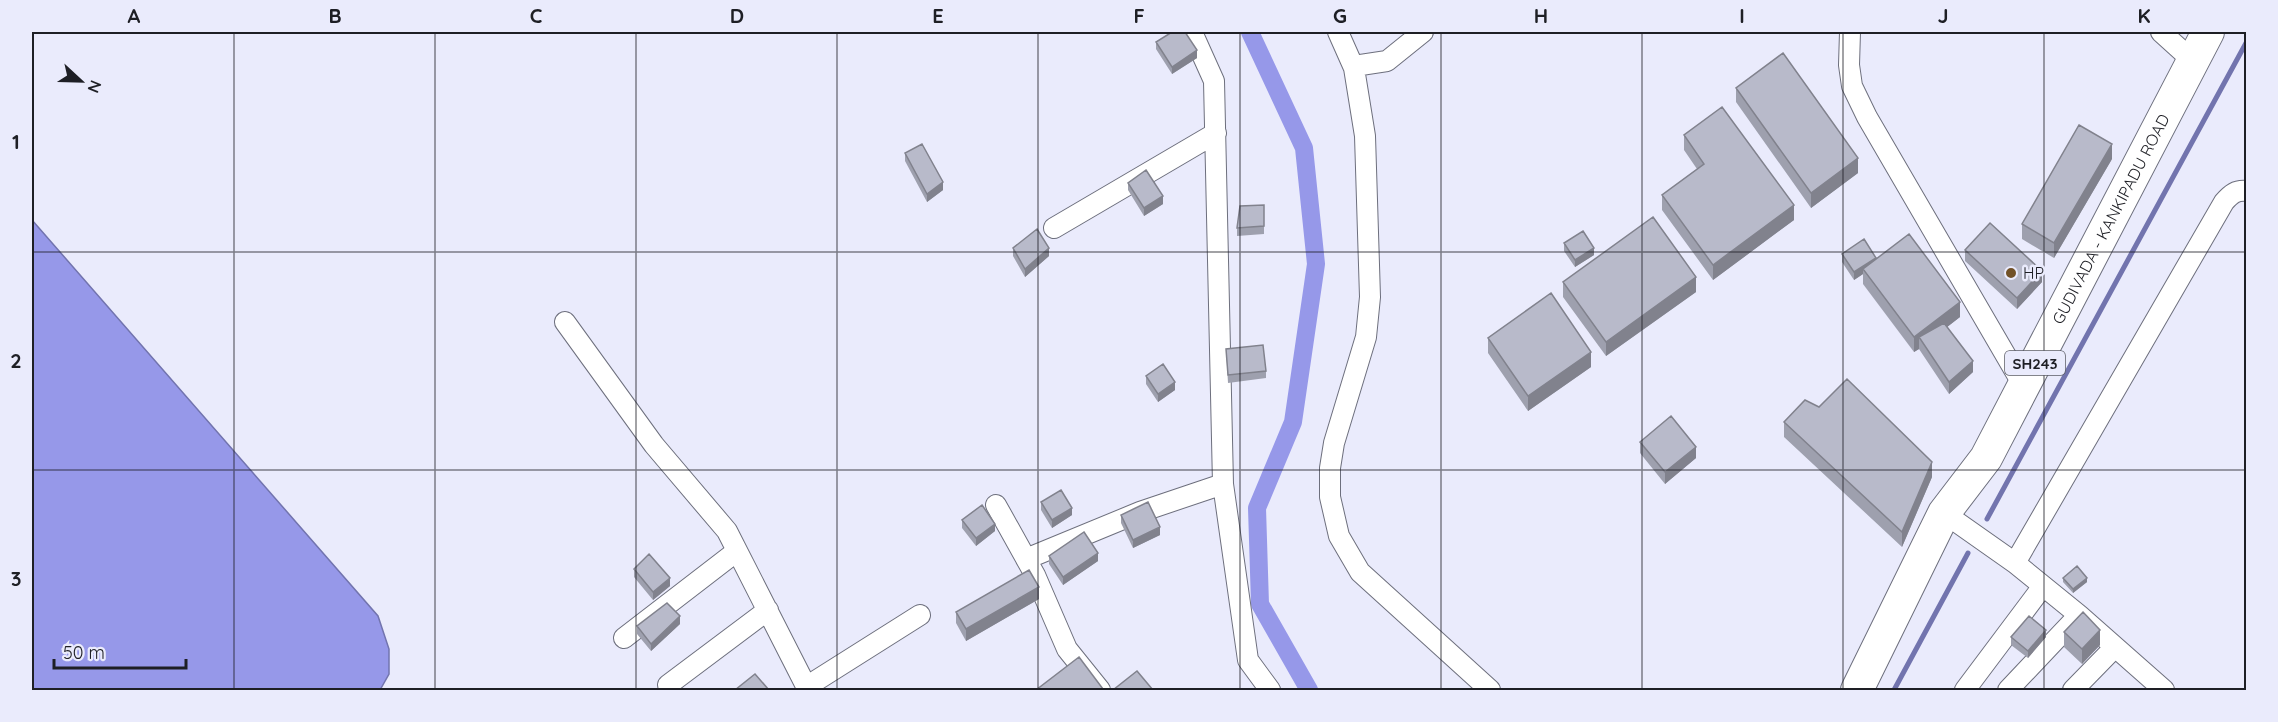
<svg xmlns="http://www.w3.org/2000/svg" width="2278" height="722" font-family="Quicksand,sans-serif">
<rect width="100%" height="100%" fill="#eaebfc"/>
<path fill="#9698e9" stroke="#7274ae" stroke-width="1.5" d="M32,220L378,616L389,649V674L380,690H32Z"/>
<g fill="none" stroke-linecap="round" stroke-linejoin="round">
<path stroke="#7274ae" stroke-width="5" d="M1987,519L2246,43
M1894,690L1968,553"/>
<path stroke="#9698e9" stroke-width="18" d="M1250,32L1304,148L1316,264L1293,422L1257,508L1260,604L1309,690"/>
<g stroke="#6d6f7d" stroke-width="22">
<path id="minor" d="M1192,32L1214,81L1223,484L1248,660L1270,690
M1338,32L1354,68L1365,136L1370,297L1366,337L1334,443L1330,468V497L1339,536L1360,572L1490,690
M1850,32L1849,65L1852,86L1867,117L2023,385
M2161,32L2193,61
M1354,66L1387,61L1423,32
M1054,228L1216,133
M565,322L654,445L727,531L808,690
M996,505L1035,575L1067,649L1100,690
M1944,513L2015,563L2079,615L2164,690
M1026,559L1140,512L1223,484
M2015,563L2224,202C2231,194 2236,190 2246,191
M624,638L737,551
M668,685L768,610
M806,687L920,615
M1965,690L2043,586
M2008,690L2079,615
M2073,690L2115,647"/>
</g>
<g stroke="#6d6f7d" stroke-width="34">
<g id="primary">
<path id="s1" d="M1857,690L1944,513L1986,458L2208,32"/>
</g>
</g>
<use href="#minor" stroke="#fff" stroke-width="20"/>
<use href="#primary" stroke="#fff" stroke-width="32"/>
</g>
<path fill="#9ea0ae" d="M1156,42L1197,58L1172,74L1156,49Z
M1736,88L1858,173L1811,208L1736,102Z
M1684,135L1794,220L1713,280L1662,210V195L1697,169L1684,150Z
M905,153L943,190L927,202L905,161Z
M2112,159L2054,258L2022,239V224Z
M1128,183L1163,204L1144,216L1128,190Z
M1264,205V234L1237,236V228Z
M1564,243L1594,255L1575,267L1564,251Z
M1013,248L1049,256L1025,277L1013,256Z
M1965,250L2042,282L2017,309L1965,261Z
M1842,254L1876,259L1960,317L1947,327L1973,372L1949,394L1919,349L1914,352L1863,284V274L1854,280L1842,262Z
M1563,282L1696,292L1606,356L1563,297Z
M1488,338L1591,367L1528,411L1488,353Z
M1226,349L1266,371V378L1228,383Z
M1146,376L1175,390L1158,402L1146,384Z
M1784,422L1932,477L1902,547L1784,437Z
M1640,442L1696,458L1665,484L1640,453Z
M1041,502L1072,515L1052,528L1041,510Z
M1121,515L1160,535L1133,548L1121,523Z
M962,520L995,531L976,546L962,528Z
M1049,556L1098,561L1063,585L1049,564Z
M634,569L670,586L653,600L634,577Z
M2063,578L2087,582L2073,593L2063,582Z
M1039,599L966,641L956,623V612Z
M680,624L651,651L637,634V626Z
M2064,632L2100,645L2082,664L2064,647Z
M2011,637H2046L2028,658L2011,645Z"/>
<path fill="#81828d" d="M1197,50V58L1172,74V67Z
M2112,144V159L2054,258V243Z
M1858,158V173L1811,208V193Z
M943,182V190L927,202V194Z
M1163,196V204L1144,216V208Z
M1794,205V220L1713,280V265Z
M1049,248V256L1025,277V269Z
M1594,248V255L1575,267V260Z
M1876,258V265L1863,269V274L1854,280V272Z
M2042,271V282L2017,309V298Z
M1696,277V292L1606,356V342Z
M1960,302V317L1924,345L1919,337V349L1914,352V337Z
M1591,352V367L1528,411V396Z
M1973,361V372L1949,394V382Z
M1175,382V390L1158,402V394Z
M1696,447V458L1665,484V472Z
M1932,462V477L1902,547V532Z
M1072,508V515L1052,528V520Z
M995,524V531L976,546V538Z
M1160,527V535L1133,548V540Z
M1098,553V561L1063,585V577Z
M670,578V586L653,600V592Z
M2087,578V582L2073,593V589Z
M1039,587V599L966,641V629Z
M680,616V624L651,651V644Z
M2046,630V637L2028,658V651Z
M2100,630V645L2082,664V649Z"/>
<path fill="#b8baca" stroke="#81828d" stroke-width="1.5" d="M1172,32H1185L1197,50L1172,67L1156,42Z
M1783,53L1858,158L1811,193L1736,88Z
M1722,107L1794,205L1713,265L1662,195L1704,164L1684,135Z
M2079,125L2112,144L2054,243L2022,224Z
M922,144L943,182L927,194L905,153Z
M1146,170L1163,196L1144,208L1128,183Z
M1264,205V226L1237,228L1240,206Z
M1653,217L1696,277L1606,342L1563,282Z
M1990,223L2042,271L2017,298L1965,250Z
M1037,229L1049,248L1025,269L1013,248Z
M1583,231L1594,248L1575,260L1564,243Z
M1909,234L1960,302L1914,337L1863,269Z
M1864,239L1876,258L1854,272L1842,254Z
M1551,293L1591,352L1528,396L1488,338Z
M1944,323L1973,361L1949,382L1919,337Z
M1263,345L1266,371L1228,375L1226,349Z
M1163,364L1175,382L1158,394L1146,376Z
M1847,379L1932,462L1902,532L1784,422L1805,400L1819,407Z
M1671,416L1696,447L1665,472L1640,442Z
M1061,490L1072,508L1052,520L1041,502Z
M1148,502L1160,527L1133,540L1121,515Z
M982,505L995,524L976,538L962,520Z
M1084,532L1098,553L1063,577L1049,556Z
M649,554L670,578L653,592L634,569Z
M2077,566L2087,578L2073,589L2063,578Z
M1029,570L1039,587L966,629L956,612Z
M667,603L680,616L651,644L637,626Z
M2083,612L2100,630L2082,649L2064,632Z
M2029,616L2046,630L2028,651L2011,637Z
M1079,657L1103,689L1101,690H1036Z
M1137,671L1153,690H1113Z
M755,674L769,690H735Z"/>
<path fill="none" stroke="#1e1f25" stroke-width="1.5" stroke-opacity="0.55" d="M234,32V690M435,32V690M636,32V690M837,32V690M1038,32V690M1240,32V690M1441,32V690M1642,32V690M1843,32V690M2044,32V690M32,252H2246M32,470H2246"/>
<circle fill="#715127" stroke="#eaebfc" stroke-width="2" cx="2011" cy="273" r="6"/>
<g text-anchor="middle" dominant-baseline="central" stroke-width="5" stroke-linejoin="round" paint-order="stroke">
<rect fill="#eaebfc" stroke="#5b5c66" stroke-width="1.5" x="2005" y="351" width="60" height="24" rx="4.5"/>
<g font-size="15" font-weight="bold" fill="#1e1f25">
<text x="2035" y="363">SH243</text>
</g>
<g font-size="16" fill="#1e1f25" stroke="#eaebfc">
<text stroke="none"><textPath href="#s1" startOffset="536">GUDIVADA - KANKIPADU ROAD</textPath></text>
</g>
<g font-size="16" fill="#1e1f25" stroke="#eaebfc" text-anchor="start">
<text x="2023" y="273">HP</text>
</g>
</g>
<rect width="2278" height="722" fill="none" stroke="#eaebfc" stroke-width="66"/>
<g transform="translate(81 81) rotate(112)" stroke="#eaebfc" stroke-width="4.5" paint-order="stroke">
<path d="M0-4.5L10 22L0 15L-10 22Z" fill="#1e1f25"/>
<text y="-9" font-size="16" font-weight="bold" text-anchor="middle" fill="#1e1f25">N</text>
</g>
<path d="M54 659v9h132v-9" fill="none" stroke="#1e1f25" stroke-width="3"/>
<text x="63" y="659" font-size="18" fill="#1e1f25" stroke="#eaebfc" stroke-width="4.5" paint-order="stroke">50 m</text>
<rect x="33" y="33" width="2212" height="656" fill="none" stroke="#1e1f25" stroke-width="2"/>
<g font-size="20" text-anchor="middle" font-weight="bold" fill="#1e1f25">
<text x="134" y="23">A</text>
<text x="335" y="23">B</text>
<text x="536" y="23">C</text>
<text x="737" y="23">D</text>
<text x="938" y="23">E</text>
<text x="1139" y="23">F</text>
<text x="1340" y="23">G</text>
<text x="1541" y="23">H</text>
<text x="1742" y="23">I</text>
<text x="1943" y="23">J</text>
<text x="2144" y="23">K</text>
<text x="16" y="149">1</text>
<text x="16" y="368">2</text>
<text x="16" y="586">3</text>
</g>
</svg>
